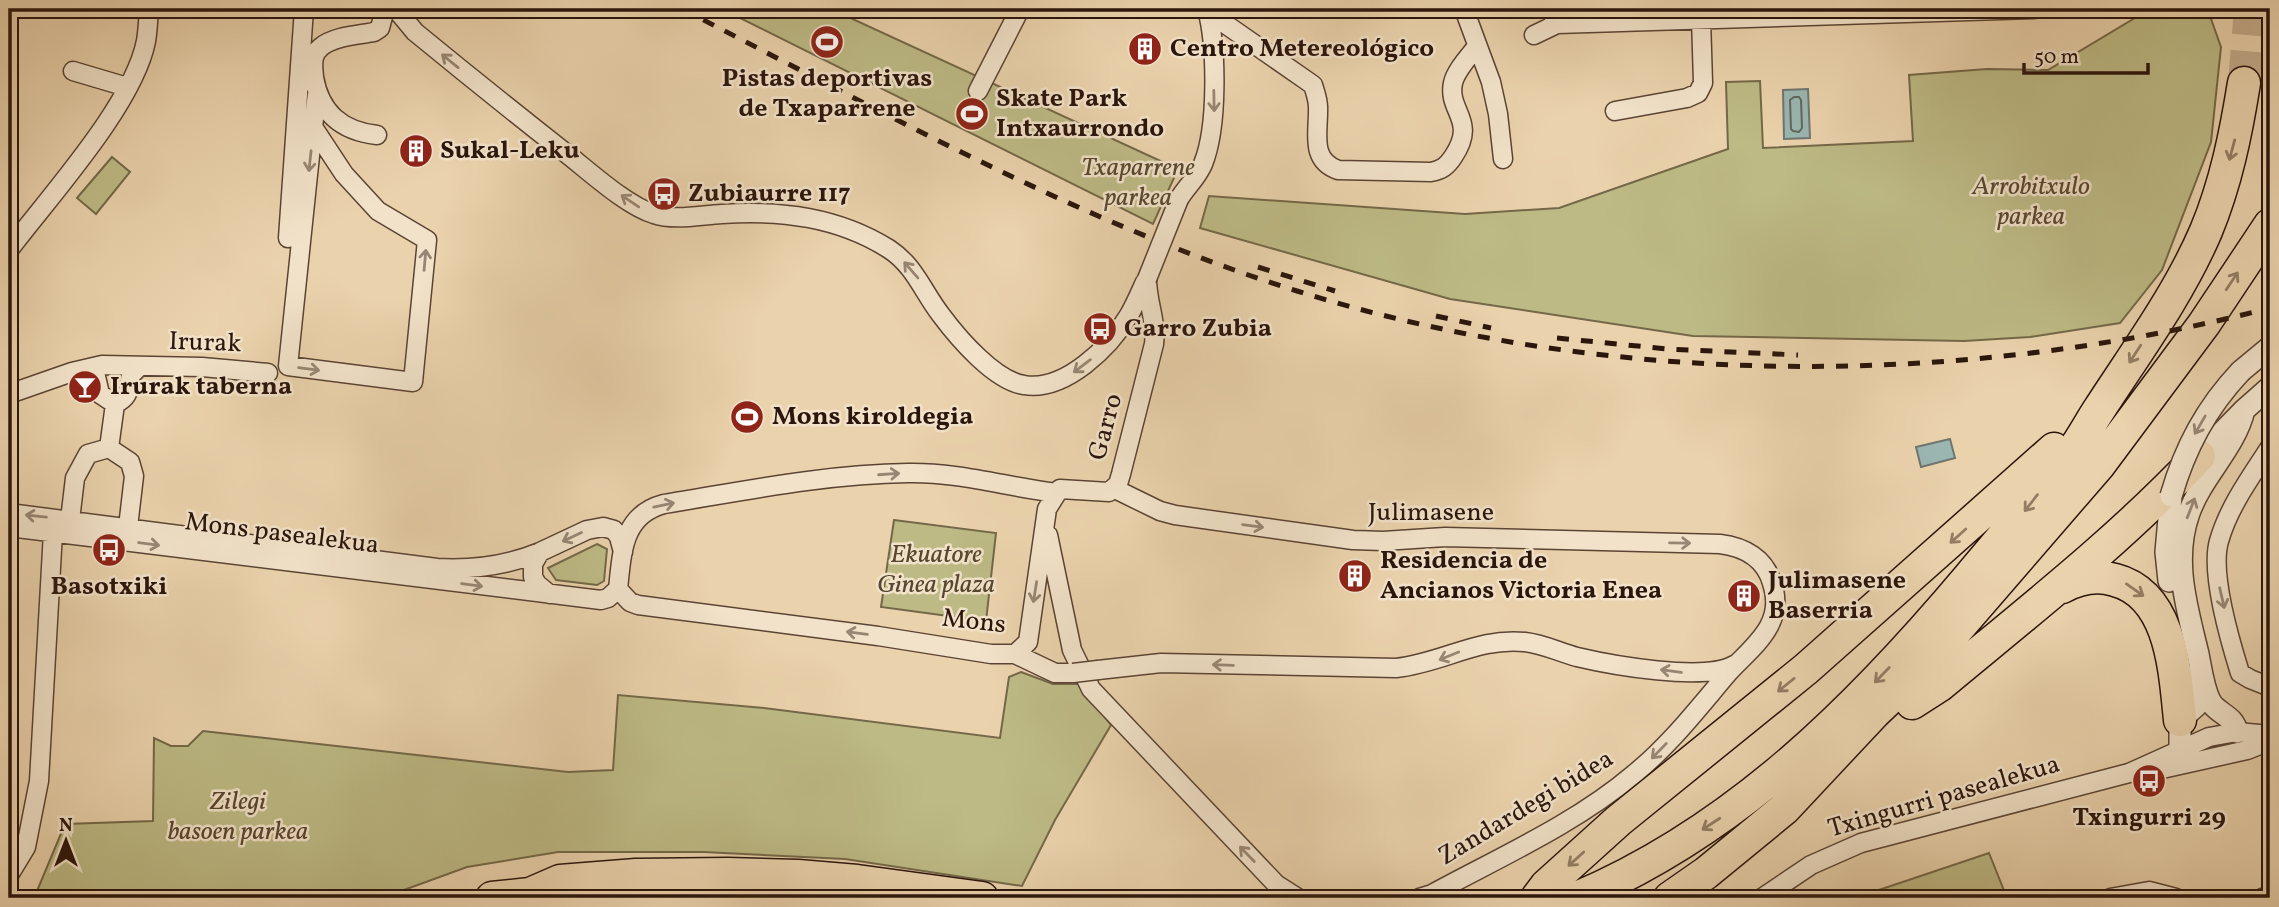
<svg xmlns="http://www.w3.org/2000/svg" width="2279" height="907" font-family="Vollkorn,serif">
<rect width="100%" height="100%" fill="#ead2ac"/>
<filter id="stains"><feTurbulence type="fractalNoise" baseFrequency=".00286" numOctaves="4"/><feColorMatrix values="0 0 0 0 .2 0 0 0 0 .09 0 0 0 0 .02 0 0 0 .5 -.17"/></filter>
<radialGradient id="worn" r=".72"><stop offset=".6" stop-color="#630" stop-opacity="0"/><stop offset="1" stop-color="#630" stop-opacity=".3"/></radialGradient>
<path fill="#bdba85" stroke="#746848" stroke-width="2" d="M722,9H831L1178,169L1153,224Z
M2150,9H2178L2210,16L2221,47L2211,142L2162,270L2120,323L2030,337L1964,341L1693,336L1450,299L1200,228L1209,196L1465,214L1559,208L1728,149L1726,82L1760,81L1763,148L1913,141L1909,75L1987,69L2048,70Z
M112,157L130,172L96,214L77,198Z
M894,520L996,533L986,621L881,607Z
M597,544L607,549L604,581L597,585L556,580L548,568Z
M1021,672L1053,684H1079L1111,725L1055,820L1022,886L845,859L704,852H558L467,867L382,898H34L65,824L153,821L154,738L171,746H188L203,731L568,772L613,770L618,695L764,708L1000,738L1009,677Z
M1989,853L2007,898H1855Z"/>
<path fill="#9ab6b1" stroke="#6e766f" stroke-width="2" d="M1808,89L1810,138L1784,139L1783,90Z
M1950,439L1955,458L1921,467L1916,447Z"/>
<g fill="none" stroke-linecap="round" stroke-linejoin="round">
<path stroke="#62665e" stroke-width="2" d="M1794,97H1799L1801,100L1802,128L1799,132L1793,131L1791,129L1790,100Z"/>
<path stroke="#c4ac8c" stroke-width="32" stroke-dasharray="32 16" stroke-linecap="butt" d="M2244,83L2250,9"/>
<g stroke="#5b4434" stroke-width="21">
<path id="minor" d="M396,9L415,32C465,73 516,114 567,154C590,172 627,206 654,214C674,221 701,215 722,214C781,210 838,217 889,249C915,266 923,292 941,315C958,338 995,381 1024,385C1065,392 1110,347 1129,315C1135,305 1140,293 1145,282
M1464,9L1491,82L1498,114L1503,159
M1550,9L1557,24L2034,9
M1208,12L1313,85C1315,92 1318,99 1318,107C1319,131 1309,160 1338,170L1431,172C1442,170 1447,166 1453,157C1478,120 1447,112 1453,83C1456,70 1469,57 1477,46
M1534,35L1557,24
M73,71L127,87
M978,91L1020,9
M1615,111L1687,98L1698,93L1703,83L1701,18
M313,127L344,174L378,211L427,240L413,382L288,366L313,127L317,94
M377,135C342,131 320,113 314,77C313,65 311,55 321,47C334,36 359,35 374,32L380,28L385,9
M1179,199C1187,186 1197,178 1203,164C1218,127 1217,47 1207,9
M288,238L304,9
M9,250C49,197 134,104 146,41C148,30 148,19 149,9
M94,368L100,394L115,404
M9,394L72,372L102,365L202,367L268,373
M2270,447C2251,477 2229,506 2219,541C2210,572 2230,641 2240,673L2250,679L2270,687
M1115,489L1160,511L1175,515L1353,540L1383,541L1445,537L1720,544C1744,547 1765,558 1772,583C1786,624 1753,646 1729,672C1699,707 1670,745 1634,774C1575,824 1500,857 1432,894L1419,898
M9,513L437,568C473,570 506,566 540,552
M70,520L75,478L88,454L109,448
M9,527L601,600L608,598L618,589C622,553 622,515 664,504C744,491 826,474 908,473C959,472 1007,487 1057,493L1060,489L1109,492L1118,484L1121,474L1154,344C1157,322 1147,302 1147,279
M128,527L134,476L130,462L109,448L115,404C130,397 128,390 131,375L139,367
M1048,535L1072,650L1091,689L1276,884L1298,898
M618,589L630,602L638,605L878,636L991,654H1015L1028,642L1047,509L1057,493
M549,594L537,584L533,577V564L540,552L587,530L603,527L614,530L619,537L623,552
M1015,654L1055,673H1073
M1098,670L1161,663L1396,668C1443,663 1478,637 1525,642C1543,644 1559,652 1577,657C1611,665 1704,682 1734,665
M2153,771L2247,750L2270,741
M9,875L26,847L39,781L53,532
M1762,898L1811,865L1861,843L2129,773L2209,737L2237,732L2270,735
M2110,898L2149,891L2176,898
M2262,898L2270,896"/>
</g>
<g stroke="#5b4434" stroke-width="24">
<path id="tertiary" d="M2241,371L2270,347
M2199,456L2244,410L2270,387
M2169,581L2166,552L2171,496
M2237,732C2234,715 2217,714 2210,701C2203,687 2201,669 2198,654C2187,608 2172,560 2189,513C2202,476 2235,448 2244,410
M2180,748V720L2196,706L2191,678"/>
</g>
<g stroke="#2b150c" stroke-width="35">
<path id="motorway" d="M2062,587C2079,578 2096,574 2115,580C2172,595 2175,672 2180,720
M1912,703L1940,685C2029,611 2120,540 2199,456
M530,894L560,881L636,875L728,874L798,876L857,881L982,898
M492,898L548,892
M1537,898L1546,886L1618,821L1806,669L2054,449
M1577,898C1737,830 1859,708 1970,576C2006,533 2043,491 2077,445C2085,433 2092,420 2100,408C2137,351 2179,294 2206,231C2226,183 2236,133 2244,83
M1670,898L1706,873L1784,809L1874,713L1933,657L2099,465L2204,324L2270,225"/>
</g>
<use href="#minor" stroke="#f1e2c9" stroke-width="18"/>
<use href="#tertiary" stroke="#f1e2c9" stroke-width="21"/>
<use href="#motorway" stroke="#ead2ac" stroke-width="32"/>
<path stroke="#2b150c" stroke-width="5" stroke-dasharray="12 12" stroke-linecap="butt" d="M682,9C882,111 1082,224 1297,291C1606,388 1958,389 2270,308
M1258,267L1335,291
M1436,316L1491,328
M1557,338L1667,349L1798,355"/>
<g stroke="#5b4434" stroke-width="21" stroke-linecap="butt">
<path id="minor-bridge" d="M1147,279L1179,199
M1073,673L1098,670"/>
</g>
<g stroke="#5b4434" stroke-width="24" stroke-linecap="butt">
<path id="tertiary-bridge" d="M2171,496C2185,448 2206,408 2241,371"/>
</g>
<use href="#minor-bridge" stroke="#f1e2c9" stroke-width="18"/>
<use href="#tertiary-bridge" stroke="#f1e2c9" stroke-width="21"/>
</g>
<defs><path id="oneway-shaft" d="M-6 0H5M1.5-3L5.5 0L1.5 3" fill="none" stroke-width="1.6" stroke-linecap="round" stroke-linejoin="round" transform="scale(1.75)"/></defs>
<g stroke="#988674">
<use href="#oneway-shaft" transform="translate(450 61) rotate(-141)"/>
<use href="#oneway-shaft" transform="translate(1214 101) rotate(89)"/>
<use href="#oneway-shaft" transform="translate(310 161) rotate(96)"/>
<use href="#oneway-shaft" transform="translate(630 201) rotate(-146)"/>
<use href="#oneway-shaft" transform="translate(425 260) rotate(-85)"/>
<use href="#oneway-shaft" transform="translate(911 270) rotate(-131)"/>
<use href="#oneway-shaft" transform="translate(1082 366) rotate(143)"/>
<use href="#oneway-shaft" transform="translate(309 369) rotate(7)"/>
<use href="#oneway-shaft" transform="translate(2200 425) rotate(120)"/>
<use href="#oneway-shaft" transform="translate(889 474) rotate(-4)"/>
<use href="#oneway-shaft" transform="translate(664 505) rotate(-12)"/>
<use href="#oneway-shaft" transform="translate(2191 508) rotate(-69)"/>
<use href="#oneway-shaft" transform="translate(36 516) rotate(-174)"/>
<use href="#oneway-shaft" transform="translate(1253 526) rotate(8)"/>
<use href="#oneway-shaft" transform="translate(572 537) rotate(155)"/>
<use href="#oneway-shaft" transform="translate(1680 543) rotate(1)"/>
<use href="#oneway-shaft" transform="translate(149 544) rotate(7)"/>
<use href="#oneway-shaft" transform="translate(472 585) rotate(7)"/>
<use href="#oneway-shaft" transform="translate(1035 592) rotate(99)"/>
<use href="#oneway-shaft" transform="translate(2222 598) rotate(77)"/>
<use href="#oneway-shaft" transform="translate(857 633) rotate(-173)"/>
<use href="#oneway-shaft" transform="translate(1449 656) rotate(158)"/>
<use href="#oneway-shaft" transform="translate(1223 665) rotate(-178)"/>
<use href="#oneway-shaft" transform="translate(1671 671) rotate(-172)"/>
<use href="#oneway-shaft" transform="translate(1659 751) rotate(134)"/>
<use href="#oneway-shaft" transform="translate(1247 854) rotate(-134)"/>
</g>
<g stroke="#947d64">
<use href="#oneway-shaft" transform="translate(2232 150) rotate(105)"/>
<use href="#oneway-shaft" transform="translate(2232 281) rotate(-56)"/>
<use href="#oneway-shaft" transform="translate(2135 354) rotate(123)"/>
<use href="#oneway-shaft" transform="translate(2031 503) rotate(128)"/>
<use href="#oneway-shaft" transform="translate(1958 536) rotate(138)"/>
<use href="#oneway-shaft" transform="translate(2135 590) rotate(35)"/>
<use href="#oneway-shaft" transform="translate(1882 675) rotate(134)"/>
<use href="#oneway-shaft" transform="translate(1786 685) rotate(141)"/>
<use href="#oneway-shaft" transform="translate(1711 824) rotate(147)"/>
<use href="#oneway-shaft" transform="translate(1576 859) rotate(138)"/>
</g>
<defs>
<g id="stadium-disc" transform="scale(1.75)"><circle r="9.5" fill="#8f2418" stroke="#f1e2c9"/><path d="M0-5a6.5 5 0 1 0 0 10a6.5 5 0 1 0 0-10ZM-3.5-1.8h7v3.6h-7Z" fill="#fff"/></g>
<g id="building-disc" transform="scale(1.75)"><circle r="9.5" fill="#8f2418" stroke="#f1e2c9"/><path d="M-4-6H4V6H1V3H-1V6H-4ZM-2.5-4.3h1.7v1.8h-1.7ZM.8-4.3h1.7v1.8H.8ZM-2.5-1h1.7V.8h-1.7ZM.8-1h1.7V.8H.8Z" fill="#fff"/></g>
<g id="bus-disc" transform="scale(1.75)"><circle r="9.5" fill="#8f2418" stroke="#f1e2c9"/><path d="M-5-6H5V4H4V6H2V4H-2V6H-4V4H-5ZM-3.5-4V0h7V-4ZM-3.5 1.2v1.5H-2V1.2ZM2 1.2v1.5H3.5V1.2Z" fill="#fff"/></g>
<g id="bar-disc" transform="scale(1.75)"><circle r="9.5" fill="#8f2418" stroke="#f1e2c9"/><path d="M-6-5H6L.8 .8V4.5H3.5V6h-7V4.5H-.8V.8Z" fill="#fff"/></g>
</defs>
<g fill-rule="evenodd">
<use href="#stadium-disc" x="827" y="42"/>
<use href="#building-disc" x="1145" y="49"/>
<use href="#stadium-disc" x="972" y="114"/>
<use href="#building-disc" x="416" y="151"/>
<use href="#bus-disc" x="664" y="194"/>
<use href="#bus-disc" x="1100" y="329"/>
<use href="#bar-disc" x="85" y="387"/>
<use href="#stadium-disc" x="747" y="417"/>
<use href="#bus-disc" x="109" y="550"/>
<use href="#building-disc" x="1355" y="576"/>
<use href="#building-disc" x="1744" y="596"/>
<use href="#bus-disc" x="2149" y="781"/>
</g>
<g text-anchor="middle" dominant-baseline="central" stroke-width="5" stroke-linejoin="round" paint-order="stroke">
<g font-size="26" font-weight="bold" fill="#2b150c" stroke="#f1e2c9" text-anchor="start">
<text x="1170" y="49">Centro Metereológico</text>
<text x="827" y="79" text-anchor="middle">Pistas deportivas<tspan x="827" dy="30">de Txaparrene</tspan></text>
<text x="996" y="99">Skate Park<tspan x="996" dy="30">Intxaurrondo</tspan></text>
<text x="440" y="151">Sukal-Leku</text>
<text x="688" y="194">Zubiaurre 117</text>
<text x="1124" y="329">Garro Zubia</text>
<text x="110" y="387">Irurak taberna</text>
<text x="772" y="417">Mons kiroldegia</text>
<text x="1380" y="561">Residencia de<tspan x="1380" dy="30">Ancianos Victoria Enea</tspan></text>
<text x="1768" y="581">Julimasene<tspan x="1768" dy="30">Baserria</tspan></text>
<text x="109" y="587" text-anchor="middle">Basotxiki</text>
<text x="2149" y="818" text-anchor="middle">Txingurri 29</text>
</g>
<g font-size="26" font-style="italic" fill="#574730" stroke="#f1e2c9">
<text x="1138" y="168">Txaparrene<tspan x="1138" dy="30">parkea</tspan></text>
<text x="2031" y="187">Arrobitxulo<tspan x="2031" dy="30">parkea</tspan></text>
<text x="936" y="555">Ekuatore<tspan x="936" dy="30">Ginea plaza</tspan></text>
<text x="238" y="802">Zilegi<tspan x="238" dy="30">basoen parkea</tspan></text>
</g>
<g font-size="26" fill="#2b150c" stroke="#f1e2c9">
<text transform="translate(205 343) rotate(2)">Irurak</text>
<text transform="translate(1106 427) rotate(-75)">Garro</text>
<text x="1431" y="513">Julimasene</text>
<text transform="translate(282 534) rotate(7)">Mons pasealekua</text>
<text transform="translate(974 622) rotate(6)">Mons</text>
<text transform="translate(1944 797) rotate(-16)">Txingurri pasealekua</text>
<text transform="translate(1526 808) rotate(-31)">Zandardegi bidea</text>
</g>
</g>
<rect width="2279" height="907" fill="none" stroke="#ead2ac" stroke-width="35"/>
<rect x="10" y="10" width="2258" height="886" fill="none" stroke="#2b150c" stroke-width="3.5"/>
<rect x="18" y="18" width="2244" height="872" fill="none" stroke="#2b150c" stroke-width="2"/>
<g transform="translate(66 841)" stroke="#f1e2c9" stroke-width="5" paint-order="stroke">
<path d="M0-5L12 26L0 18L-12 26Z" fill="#2b150c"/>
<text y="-10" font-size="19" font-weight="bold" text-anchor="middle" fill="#2b150c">N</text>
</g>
<path d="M2024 63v10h124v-10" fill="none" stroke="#2b150c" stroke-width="3.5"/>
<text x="2034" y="63" font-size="21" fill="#2b150c" stroke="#f1e2c9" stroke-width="5" paint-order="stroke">50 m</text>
<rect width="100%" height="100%" filter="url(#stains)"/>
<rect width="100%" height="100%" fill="url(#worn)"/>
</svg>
